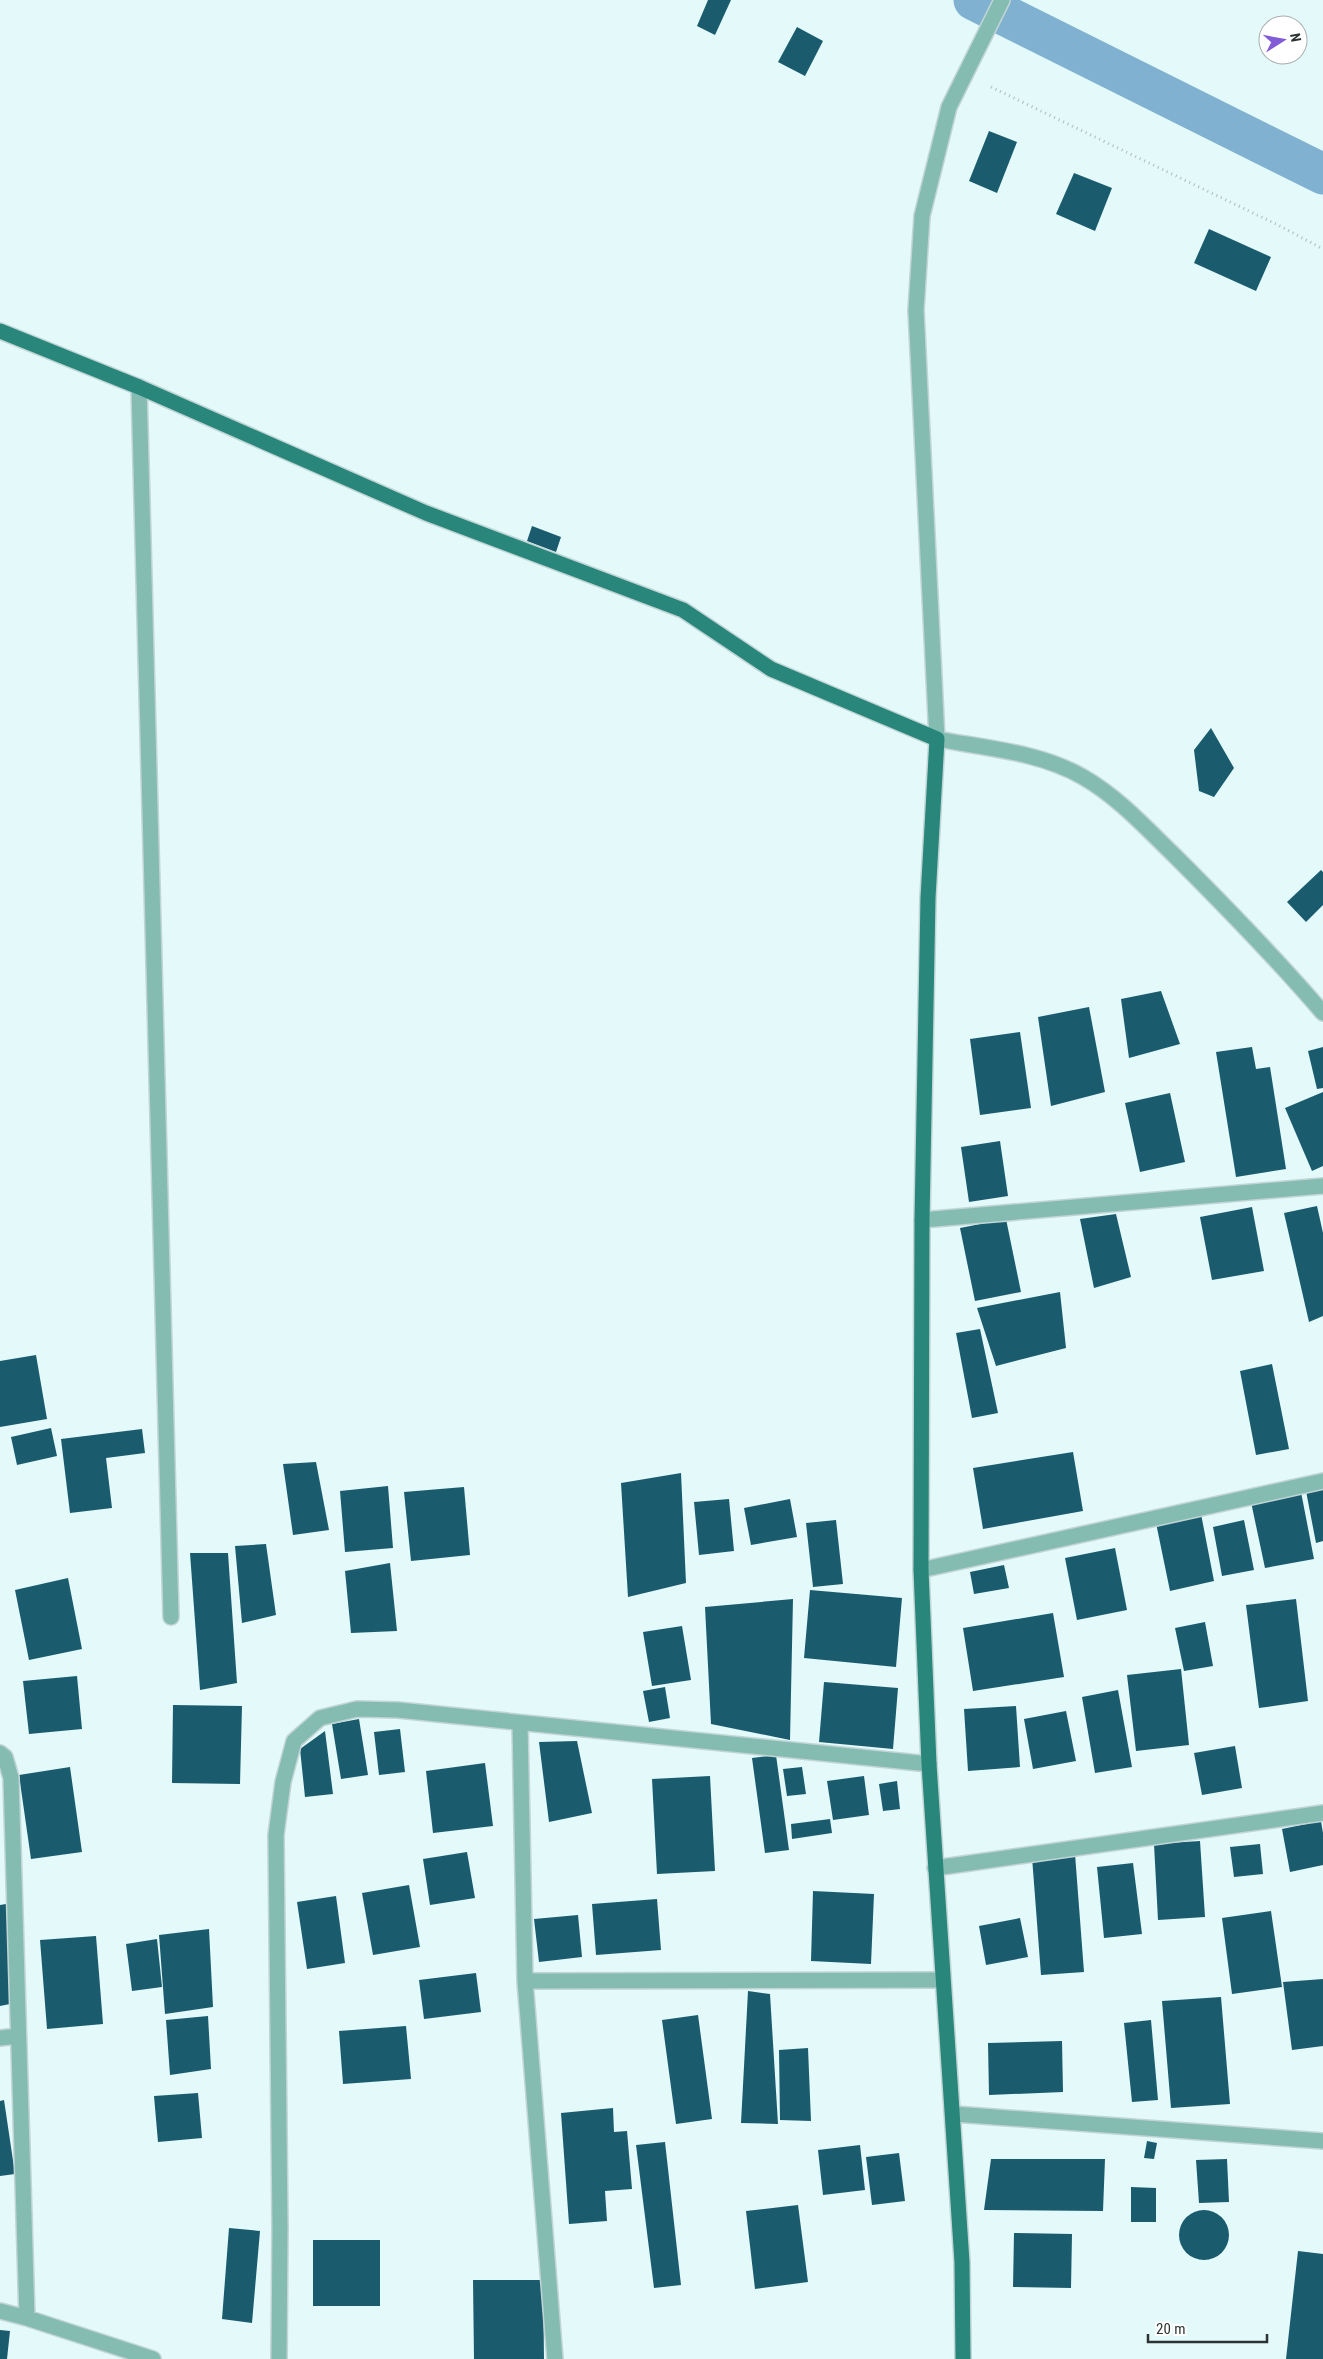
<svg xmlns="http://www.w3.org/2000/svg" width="1323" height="2359" font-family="'Roboto Condensed',sans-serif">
<rect width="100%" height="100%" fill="#e3f9fa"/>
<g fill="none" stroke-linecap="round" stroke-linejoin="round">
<path stroke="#80b1d1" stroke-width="41" d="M974,0L1323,174"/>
</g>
<path fill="#1a5c6e" d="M708,0H731L715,35L697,26Z
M797,27L823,41L805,76L778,62Z
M989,131L1017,142L997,193L969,181Z
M1074,173L1112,188L1095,231L1056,214Z
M1209,229L1271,257L1256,291L1194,263Z
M532,526L561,537L556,552L527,541Z
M1211,728L1234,768L1214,797L1199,791L1194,750Z
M1321,870L1323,872V905L1306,922L1287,902Z
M1161,991L1180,1044L1129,1058L1121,999Z
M1089,1007L1105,1092L1051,1106L1038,1017Z
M1020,1032L1031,1108L980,1115L970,1039Z
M1252,1047L1256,1069L1270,1067L1286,1169L1236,1177L1216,1052Z
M1323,1047V1088L1317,1089L1308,1051Z
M1323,1092V1166L1312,1171L1285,1108Z
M1170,1093L1185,1162L1140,1172L1125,1103Z
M1000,1141L1008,1196L969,1202L961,1147Z
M1317,1206L1323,1233V1316L1309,1322L1284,1213Z
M1252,1207L1264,1271L1212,1280L1200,1217Z
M1116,1214L1131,1277L1094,1288L1080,1219Z
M1006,1219L1021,1292L975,1301L960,1228Z
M1060,1292L1066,1348L996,1366L977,1308Z
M980,1329L998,1413L972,1418L956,1333Z
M36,1355L47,1419L0,1427V1361Z
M1272,1364L1289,1449L1256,1455L1240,1371Z
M51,1428L57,1456L17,1465L11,1437Z
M142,1429L145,1453L106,1458L112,1508L70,1513L61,1439Z
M1073,1452L1083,1511L983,1529L973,1468Z
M316,1462L329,1530L293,1535L283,1464Z
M681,1473L686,1583L628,1597L621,1483Z
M388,1486L393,1548L345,1552L340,1491Z
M464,1487L470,1555L411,1561L404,1492Z
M1323,1488V1541L1316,1543L1306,1491Z
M1301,1492L1314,1559L1265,1568L1251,1502Z
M729,1499L734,1551L699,1555L694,1502Z
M790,1499L797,1537L751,1545L744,1508Z
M1201,1514L1214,1581L1170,1591L1156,1523Z
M836,1520L843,1584L813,1587L806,1523Z
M1244,1520L1254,1570L1222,1576L1213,1527Z
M266,1544L276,1615L242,1623L235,1546Z
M1115,1548L1127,1610L1077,1620L1065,1558Z
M190,1553H228L237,1683L200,1690Z
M390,1563L397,1631L351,1633L345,1571Z
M1004,1565L1009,1588L974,1594L970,1572Z
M68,1578L82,1649L29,1660L15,1590Z
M810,1590L902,1598L896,1667L804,1658Z
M793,1599L790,1740L711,1724L705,1607Z
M1296,1599L1308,1701L1259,1708L1246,1605Z
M1053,1613L1064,1677L973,1691L963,1628Z
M1205,1622L1213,1666L1184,1671L1175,1628Z
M682,1626L691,1680L652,1686L643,1632Z
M1181,1669L1189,1745L1136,1751L1127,1675Z
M77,1676L82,1729L29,1734L23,1681Z
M824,1682L898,1688L893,1749L819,1742Z
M665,1687L670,1718L649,1722L643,1691Z
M1118,1690L1132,1767L1095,1773L1082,1697Z
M173,1705L242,1706L240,1784L172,1783Z
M1016,1706L1020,1767L968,1771L964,1709Z
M1066,1711L1076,1761L1033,1769L1024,1719Z
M359,1719L368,1775L341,1779L332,1724Z
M400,1729L405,1772L379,1775L374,1732Z
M325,1731L333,1794L305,1797L300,1749Z
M577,1741L592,1813L549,1822L539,1742Z
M1235,1746L1242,1788L1202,1795L1194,1753Z
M776,1755L789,1850L765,1853L752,1758Z
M485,1763L493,1826L433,1833L426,1771Z
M70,1767L82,1852L31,1859L19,1775Z
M802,1767L806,1794L787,1796L783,1769Z
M710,1776L715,1871L657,1874L652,1779Z
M864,1776L869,1815L833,1820L827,1781Z
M897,1781L900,1809L883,1811L879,1784Z
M830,1819L832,1833L792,1839L791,1824Z
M1321,1821L1323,1833V1865L1290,1872L1282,1829Z
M1200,1841L1205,1917L1158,1920L1154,1844Z
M1260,1844L1263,1874L1234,1877L1230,1847Z
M467,1852L475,1898L430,1905L423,1859Z
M1075,1854L1084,1972L1041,1975L1032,1857Z
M1133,1863L1142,1934L1104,1938L1097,1867Z
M409,1885L420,1947L373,1955L362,1893Z
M813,1891L874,1894L871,1964L811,1961Z
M336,1896L345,1963L307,1969L297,1902Z
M657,1899L661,1950L596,1955L592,1904Z
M6,1904L15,2003L0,2006V1905Z
M1271,1911L1282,1987L1232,1994L1222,1918Z
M578,1915L582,1957L539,1962L534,1919Z
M1020,1918L1028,1957L986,1965L979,1926Z
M209,1929L213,2007L165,2014L159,1935Z
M96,1936L103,2024L47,2029L40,1940Z
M157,1939L162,1987L132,1991L126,1944Z
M476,1973L481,2012L424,2019L419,1980Z
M1323,1979V2046L1292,2050L1283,1982Z
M748,1991L770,1994L778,2124L741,2123Z
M1221,1997L1230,2104L1171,2108L1162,2001Z
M698,2015L712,2119L676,2124L662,2020Z
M208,2016L211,2069L170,2075L166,2020Z
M1151,2020L1158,2100L1132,2102L1124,2023Z
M406,2026L411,2079L343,2084L339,2031Z
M1062,2041L1063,2092L989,2095L988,2043Z
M808,2048L811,2121L780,2120L779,2050Z
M198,2093L202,2138L158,2142L154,2096Z
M4,2100L15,2174L0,2176V2101Z
M613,2108L614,2132L627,2131L632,2189L605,2191L607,2221L569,2224L561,2113Z
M1147,2141L1157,2143L1154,2159L1144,2158Z
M665,2142L681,2285L654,2288L636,2145Z
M860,2145L865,2190L823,2195L818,2150Z
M899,2153L905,2201L872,2205L866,2157Z
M991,2159H1105L1103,2211L984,2210Z
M1227,2159L1229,2202L1199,2203L1196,2160Z
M1131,2187L1156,2188V2222H1131Z
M798,2205L808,2282L755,2289L746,2211Z
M1179 2235a25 25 0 1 1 50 0a25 25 0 1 1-50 0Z
M229,2228L260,2231L252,2323L222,2319Z
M1014,2233L1072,2234L1071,2288L1013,2287Z
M313,2240H380V2306H313Z
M1298,2251L1323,2254V2359H1286Z
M473,2280H543L544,2359H474Z
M0,2330L10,2331L7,2359H0Z"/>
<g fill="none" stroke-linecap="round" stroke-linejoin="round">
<g stroke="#c2d5d6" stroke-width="18">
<path id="minor" d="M1002,0L949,107L922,216L916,310L937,739C985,748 1040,752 1083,777C1118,797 1146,828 1175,856C1226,907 1277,959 1323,1013
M139,387L171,1617
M922,1220L1323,1186
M921,1570L1323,1481
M520,1724L525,1981L555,2359
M0,1753L5,1757L11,1778L27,2318L153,2359
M935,1868L1323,1813
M525,1981L942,1980
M0,2038L17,2036
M954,2114L1323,2141
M0,2311L27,2318
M279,2359L280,2228L276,1835L283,1782L294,1741L320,1718L357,1709L398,1710L929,1764"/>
</g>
<g stroke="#c2d5d6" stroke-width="18">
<path id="major" d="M0,331L139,387L426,513L683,610L771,669L937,739L928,898L922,1220L921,1570L929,1764L962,2262L963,2359"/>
</g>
<path stroke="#abbdbe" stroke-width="3" stroke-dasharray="1 4" stroke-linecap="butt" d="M991,87L1278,225L1323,249"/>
<use href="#minor" stroke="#85bcb2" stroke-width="15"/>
<use href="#major" stroke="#28877a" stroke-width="15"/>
</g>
<g transform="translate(1283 40) rotate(79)"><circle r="24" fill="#ffffff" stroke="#aaadad"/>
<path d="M0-4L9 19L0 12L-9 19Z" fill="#815cd6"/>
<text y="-8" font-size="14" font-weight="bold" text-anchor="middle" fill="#2b3333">N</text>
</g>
<path d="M1148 2334v8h119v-8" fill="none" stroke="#2b3333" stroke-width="2.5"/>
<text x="1156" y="2334" font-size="15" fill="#2b3333" stroke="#ffffff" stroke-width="4" paint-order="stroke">20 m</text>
</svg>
